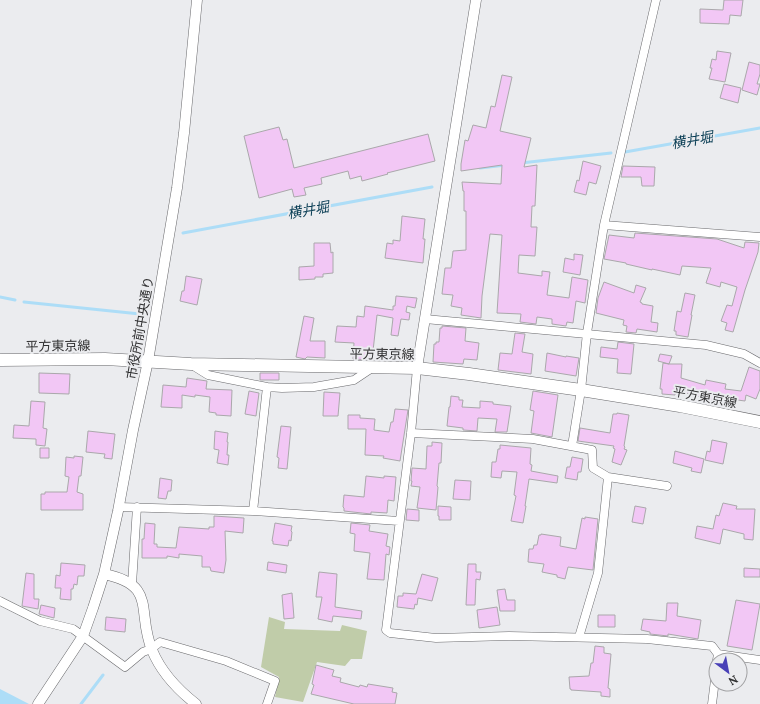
<svg xmlns="http://www.w3.org/2000/svg" width="760" height="704" font-family="Lora,'Noto Sans JP',serif">
<rect width="100%" height="100%" fill="#ebecef"/>
<path fill="#c0cca9" d="M269,617L285,622L284,629L340,631L342,625L367,631L362,659H351L345,666L317,662L303,702L275,697L279,677L261,667Z"/>
<path fill="#adddf7" d="M0,689L29,704H0Z"/>
<g fill="none" stroke-linecap="round" stroke-linejoin="round">
<path stroke="#adddf7" stroke-width="3" d="M625,152L760,128
M521,163L611,153
M480,168L506,165
M183,233L432,187
M0,297L15,300
M24,302L140,314
M81,704L103,675"/>
</g>
<path fill="#f2c7f5" stroke="#aaa8ab" d="M724,0H743L741,16L730,15L729,24L700,23V9L723,10Z
M717,51L731,53L725,82L709,79L712,68H710L712,59L716,60Z
M749,62L760,65V74L757,84H760L757,95L742,90Z
M502,75L512,77L500,131L531,138L524,167L537,165L535,206H532L531,227H537L535,256L519,255L518,273L542,276V271L550,272L547,295L569,298L572,277L588,280L585,303L576,301L573,323L567,322L566,326L552,324V319L537,317L536,324L520,322L521,314L497,313L502,235L490,234L482,296L481,318L461,315L462,308L451,306L453,295L442,294L445,268H451L453,251L466,250V211H464V191H463L462,182L501,184L502,165L461,171V164L465,140L468,141L473,125L486,128L491,106L495,107Z
M724,84L741,88L738,103L720,98Z
M279,127L283,140L287,139L294,168L428,134L435,161L387,173L388,174L362,181L361,176L350,179L348,171L321,178L322,184L304,188L306,195L294,197L292,189L259,198L244,136Z
M583,161L601,166L596,184L589,182L586,195L574,192L577,180L579,181Z
M623,166L655,167L654,186H642L641,177H621Z
M402,216L425,219L423,239H425L423,263L385,258L387,243L393,244V240L400,241Z
M635,233L717,239L744,248L745,242L759,243L758,252L745,290L733,332L725,330L727,323L721,321L727,305L732,306L737,287L721,282L720,287L706,283L711,268L682,266L680,275L652,269V270L626,264V263L604,259L609,235L634,238Z
M314,243H330L331,253L333,252V273L323,274V277H315V279L299,280V267L314,266Z
M574,254L583,255L580,275L563,272L565,258L574,260Z
M186,276L202,279L197,305L180,301L182,291H184Z
M604,282L634,293L636,285L646,288L640,302L642,303V304L653,306L651,322L658,323L657,332L637,329L636,333L626,332L627,326L623,325L624,320L596,313L598,298Z
M685,293L695,295L691,315H692L688,337L676,335V331H674L677,311L681,312Z
M396,296L417,298L415,308L407,306L406,312L410,313L409,320L401,319L398,336L391,335L393,318L377,315L372,360L353,359L354,343L335,342L337,326L356,327L357,316L364,317L365,306L393,310V306H395Z
M304,316L314,318L310,341H325V358L307,357L305,359L296,357Z
M442,326L466,328L465,341L479,343L477,360L464,359L463,364L433,362L434,344H436V342H439L440,328H442Z
M515,333L525,334L522,352L533,354L531,374L498,370L500,353L512,354Z
M618,342L634,344L631,374L617,373L618,359L600,357L601,347L617,349Z
M547,353L566,357V356L579,358L576,376L545,371Z
M660,354L672,356L669,364H682L681,378L705,385L706,380L726,384L725,389L741,391L749,367L760,371V389L756,399L746,395L745,401L715,397L714,401L676,390L675,395L662,394V389H660L663,363L669,364L658,361Z
M39,373L70,374L69,394L39,393Z
M260,373H279V380H260Z
M187,378L207,381L206,389L232,390L231,416L216,415V413L209,412L210,397L195,395V397L182,395V408L161,407L163,385L186,387Z
M249,391L259,393L256,416L245,414Z
M533,391L558,395L552,437L531,433L534,411L530,410Z
M324,392L340,393L338,416H323Z
M451,396L459,397V400H463L462,407L480,408V401L493,402V404L511,406L507,432H495L497,419L478,418L477,431L463,430V428L447,426L449,407H450Z
M31,401L45,402L43,428L47,429L45,446L36,445V439L13,438L14,425L29,426Z
M395,409L408,410L400,461L383,458L384,456L365,455L366,429H348V415H360V418L375,419L374,430L389,432L391,422H393Z
M617,413L629,415L624,446L625,447L624,449L627,450L621,465L612,462L615,449L613,448L614,446L578,441L580,428L610,433L613,414H617Z
M281,426L291,427L287,469L278,468L279,458L277,457Z
M88,431L115,434L112,459L104,458L105,454L86,452Z
M215,431L228,433L227,442H228L227,455H229L228,465L217,463L219,450L214,449Z
M712,440L727,443L723,464L705,460L707,451L710,452Z
M432,442L442,443L441,463H439L437,486L438,487L436,510L417,508L420,487L411,486L412,481H411L412,468L426,469L427,446H432Z
M500,445L531,448L530,464L532,465L531,471L558,476L557,483L529,479L525,506H526L523,523L511,521L516,496L514,495L517,472L502,471L501,478L491,477L492,462H496L498,449H500Z
M40,448H49V458H40Z
M675,451L704,459L701,473L691,471L692,468L673,463Z
M74,456L83,457L81,476H79L77,492L83,494V510H41V494H45V492H67L69,477L65,476L66,457L74,458Z
M572,457L583,459L581,472H578L577,480L565,478L567,467H570Z
M366,476L384,478V476L396,477L394,501L388,500L387,513L371,512V514L344,511V508L343,507L344,495L364,497Z
M160,478L172,480L171,491H168L166,499L158,498Z
M455,480L471,481L470,500L453,499Z
M723,503L737,506L736,509H755L753,540L744,539V534L723,529L720,544L695,538L697,526L713,529L716,515L719,516Z
M438,506L451,507V520H439V516H438Z
M635,506L646,508L643,524L632,522Z
M407,509L419,510V521L406,520Z
M214,516L244,518L243,533L225,531L226,560L224,573L211,571L210,567H202V556L179,554V558L167,556V558H142V539H144L145,523L155,524L154,544H157V547L176,548L179,527L209,529V527H214Z
M585,517L598,519L593,570L568,567L565,579L557,577V575L542,572L544,564L528,562L529,549H533L534,545H537L539,535H541V534L561,537L560,546L576,549L582,518L585,519Z
M275,523L292,526L291,531L292,532L291,541L289,540L288,546L273,544V541H272Z
M351,523L370,525L369,531L388,534L386,546L390,547L389,555L386,554L384,580L367,579L370,553L354,551L355,534L350,533Z
M268,562L287,565L286,573L267,570Z
M61,563L85,565L84,576H78L77,585L74,584L73,589H71V600L60,599L61,588H55L56,575L60,576Z
M468,564H476V572H481L480,580L476,579L475,605H466Z
M744,568L760,569V577H744Z
M319,572L337,574L335,607L362,611L361,619L333,616L332,622L318,619L322,597H316Z
M26,573L34,574V599H39L38,609L22,606Z
M422,574L438,578L432,601L418,598L417,605L415,604L414,609L397,607L398,596H403V593L416,594Z
M505,589L507,600H515V611H500L497,590Z
M292,593L294,618L284,619L282,595Z
M736,600L760,604L752,650L727,646Z
M667,603H678L677,616L701,620L698,639L668,634V636L650,634V632L641,630L643,619L666,621Z
M41,605L55,608L54,618L39,614Z
M497,607L500,625L479,628L477,610Z
M598,615H615V627H598Z
M106,617L126,619L125,632L105,630Z
M595,646L604,647V653L611,654L608,688L610,689V697L601,696V692L571,690V689H570L569,677L589,676L591,663H593Z
M316,665L334,670L332,676L341,678L340,682L359,687L360,685L367,687L368,684L393,688L392,692L397,693L395,704H354L311,694L314,685L312,684Z"/>
<g fill="none" stroke-linecap="round" stroke-linejoin="round">
<g stroke="#69696c" stroke-width="9">
<path id="minor" d="M604,225L760,237
M425,319L706,345L744,354L760,363
M192,365L208,375L267,387L253,511
M417,368L411,433L386,630L390,633L436,638L509,636L647,639L712,646L718,654L717,660
M267,387L282,388L314,387L354,380L372,368
M411,433L533,439L592,450L593,468L608,477L667,486
M572,446L581,390L587,333L604,225L656,0
M119,507L253,511L399,521
M132,584L137,507
M0,601L40,621L73,629L125,667L143,652L151,649L160,642L226,661L275,681L267,704
M579,637L598,573L608,477
M718,654L760,660
M712,704L716,672"/>
</g>
<g stroke="#69696c" stroke-width="11">
<path id="tertiary" d="M417,368L476,0
M104,574C158,585 136,611 152,650C161,672 178,690 196,704
M38,704L83,636L93,608L104,574L118,511L133,430L148,361L177,188L184,133L197,0"/>
</g>
<g stroke="#69696c" stroke-width="13">
<path id="secondary" d="M0,360L105,359L191,364L417,368L469,374L581,390L680,406L760,422"/>
</g>
<use href="#minor" stroke="#fff" stroke-width="8"/>
<use href="#tertiary" stroke="#fff" stroke-width="10"/>
<use href="#secondary" stroke="#fff" stroke-width="12"/>
</g>
<g text-anchor="middle" dominant-baseline="central" stroke-width="4" stroke-linejoin="round" paint-order="stroke">
<g font-size="13" fill="#313132" stroke="#ebecef">
<text transform="translate(140 328) rotate(-80)">市役所前中央通り</text>
<text transform="translate(58 346) rotate(-1)">平方東京線</text>
<text transform="translate(382 354) rotate(1)">平方東京線</text>
<text transform="translate(705 397) rotate(11)">平方東京線</text>
</g>
<g font-size="14" font-style="italic" fill="#093d54" stroke="#ebecef">
<text transform="translate(692 140) rotate(-10)">横井堀</text>
<text transform="translate(308 210) rotate(-10)">横井堀</text>
</g>
</g>
<g transform="translate(728 672) rotate(148)"><circle r="19" fill="#ebecef" stroke="#a1a1a3"/>
<path d="M0-3L7 15L0 10L-7 15Z" fill="#4940b7"/>
<text y="-6" font-size="11" font-weight="bold" text-anchor="middle" fill="#313132">N</text>
</g>
</svg>
